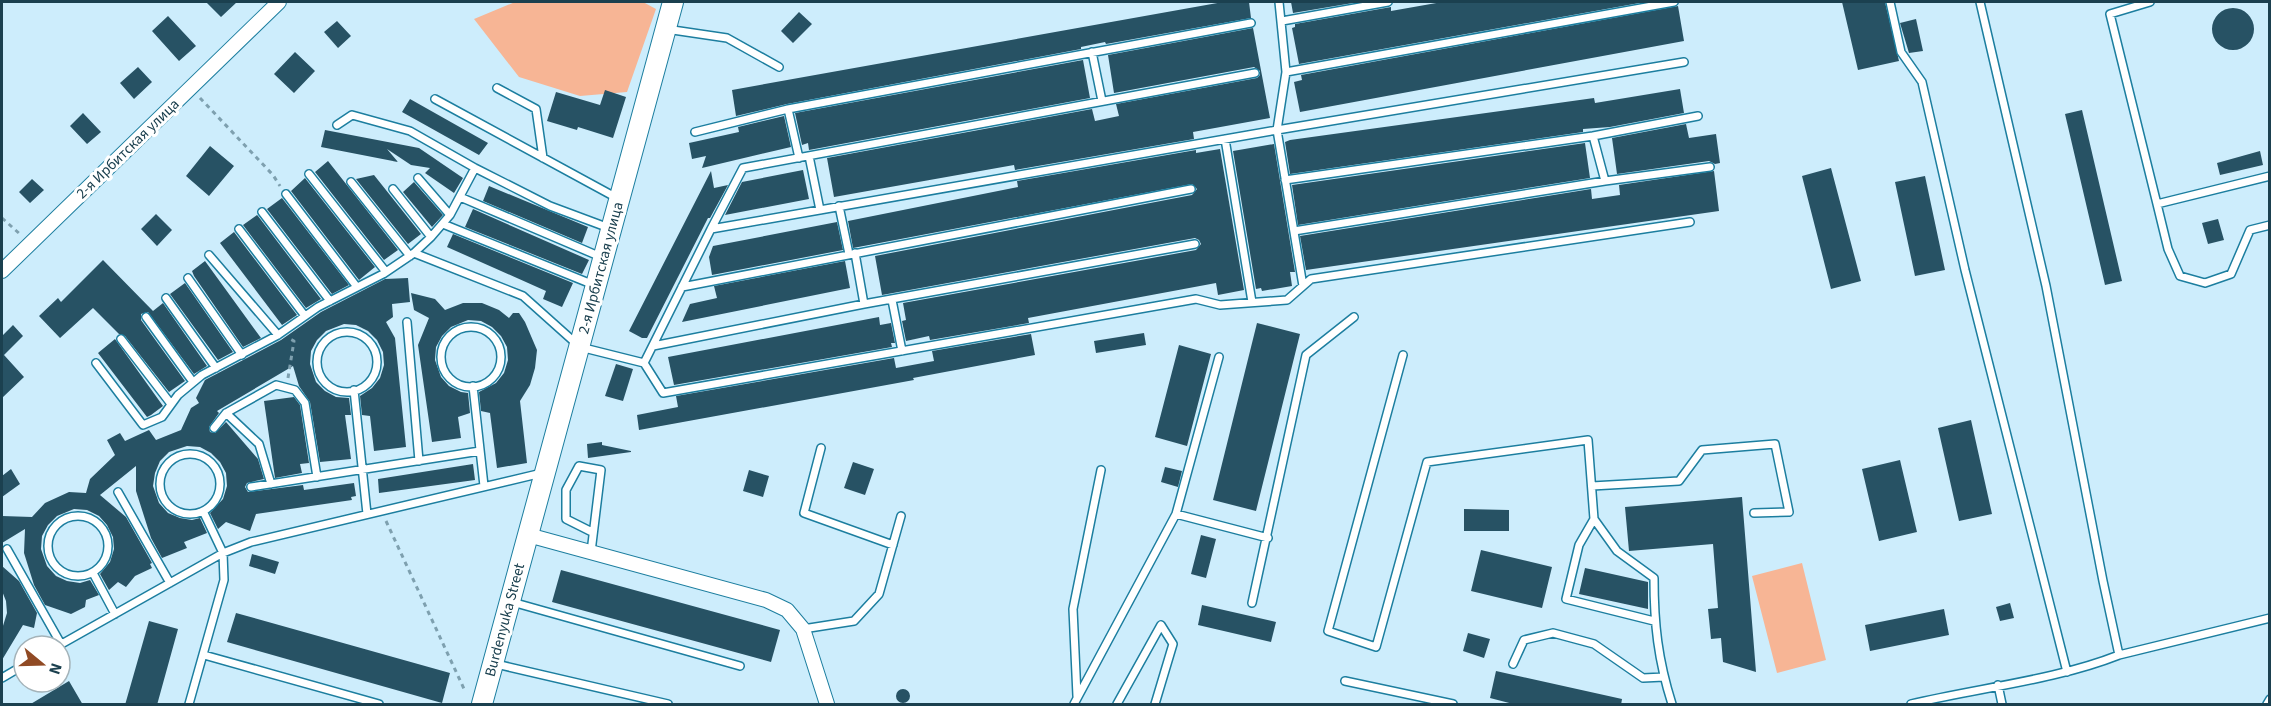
<svg xmlns="http://www.w3.org/2000/svg" width="2271" height="706" font-family="'Source Sans 3',sans-serif">
<rect width="100%" height="100%" fill="#cdedfc"/>
<path fill="#f7b595" d="M515,2H643L656,9L627,92L580,96L519,77L474,19Z
M1802,563L1826,660L1777,673L1752,576Z"/>
<path fill="#275264" d="M206,2H237L221,17Z
M1223,2H1249L1251,18L1106,44L1105,42L1081,47V49L787,104L736,116L732,90Z
M1291,2H1359L1293,13Z
M1442,2H1645L1299,64L1292,28L1295,27V24L1391,7V11Z
M1842,2H1885L1899,61L1858,70Z
M1678,6L1684,41L1300,112L1294,82L1302,80L1301,75Z
M2212 29a21 21 0 1 1 42 0a21 21 0 1 1-42 0Z
M799,12L812,24L793,43L781,31Z
M168,16L196,46L179,61L152,31Z
M1916,19L1923,51L1909,53L1900,23Z
M337,21L351,36L338,48L324,32Z
M1253,28L1270,118L1193,132L1194,139L1015,170L1014,165L834,197L827,158L1092,109L1095,121L1119,116L1116,104L1257,78L1260,75V71L1254,67L1114,93L1108,55Z
M295,52L315,71L294,93L274,74Z
M1083,60L1090,98L809,150L808,143L802,145L795,113Z
M138,67L152,82L134,99L120,83Z
M1680,89L1684,113L1610,127L1583,129V132L1290,174L1285,142L1290,140L1594,98L1595,103Z
M605,90L626,97L613,138L578,127L577,130L547,121L556,92L600,105Z
M410,99L488,143L479,155L402,112Z
M2082,110L2122,281L2105,285L2065,114Z
M83,113L101,132L87,144L70,126Z
M784,116L791,147L702,168L706,156L692,159L689,143L739,132L738,127Z
M1686,124L1689,138L1716,134L1720,163L1715,164L1709,161L1617,174L1612,138Z
M325,130L419,148L463,178L454,193L425,173L430,168L411,165L387,149L398,162L321,147Z
M1585,143L1590,178L1298,225L1292,185Z
M1274,144L1295,272H1290L1292,286L1262,291L1261,288L1256,289L1233,151Z
M210,146L234,166L209,196L186,176Z
M1220,149L1244,290L1218,295L1216,283L1028,318L1029,323L930,340L929,336L906,341L902,321L906,320L903,303L1196,250L1201,244L1199,240L1195,238L882,295L875,256L1192,195L1197,189L1192,184L853,248L848,221L1018,187L1017,181L1196,150V153Z
M2260,151L2263,165L2220,175L2217,163Z
M328,161L398,250L384,260L315,172Z
M1831,168L1861,281L1831,289L1802,176Z
M803,170L809,199L725,215L742,182Z
M711,171L714,188L728,185L710,218H708L647,338H642L629,331Z
M1714,171L1719,211L1306,270L1300,236L1591,189L1592,199L1620,195L1619,185Z
M374,175L421,234L408,244L356,179Z
M1925,176L1945,270L1915,276L1895,182Z
M305,178L375,267L359,280L291,191Z
M32,179L44,190L30,203L19,192Z
M414,182L443,215L432,227L403,192Z
M489,186L588,227L582,243L483,201Z
M282,198L349,285L332,294L267,209Z
M473,209L589,260L582,274L465,227Z
M156,214L172,230L157,246L141,229Z
M257,215L258,216L321,299L306,308L243,225Z
M2218,219L2224,240L2208,244L2202,223Z
M837,222L843,250L712,275L709,257L713,246Z
M234,232L297,315L282,325L220,243Z
M453,234L573,283L562,307L543,299L546,291L447,247Z
M103,260L153,311L163,303L207,366L194,374L148,312L141,314V320L185,381L169,392L125,336L119,334L93,308L60,338L39,316L58,298L61,302Z
M205,261L261,338L243,347L194,276L192,271Z
M845,261L850,288L682,322L690,304L717,298L714,286Z
M408,278L410,302L392,304L393,317L386,322L395,338L406,447L374,451L370,416L362,415L360,396L372,388L380,378L384,365L383,352L377,340L368,331L356,325L344,324L326,331L317,340L311,351L310,364L316,382L325,391L336,397L349,398L351,415H345L351,459L320,462L310,402L299,386L293,366L217,411L219,413L209,427L210,432L215,433L226,422L258,459L264,479L247,483L245,487L248,492L303,485L304,490L354,483L356,496L351,497L352,500L256,514L250,531L226,522L218,529L210,513L223,499L227,486L226,473L220,462L211,453L200,447L187,446L169,452L160,461L155,473L153,486L159,503L168,513L180,518L192,520L200,518L207,533L184,542L187,548L162,558L151,538L136,491V466L100,495L126,517L152,563L150,564L152,568L135,576L126,587L118,582L109,590L100,574L110,562L114,549L113,537L107,525L99,516L87,510L74,509L57,516L48,525L42,536L41,549L47,566L56,576L67,581L80,583L90,580L99,595L86,600L85,607L71,614L45,605L34,585L24,553L25,529L2,543V516L32,517L45,503L69,492L86,493L90,479L115,455L107,440L120,433L125,441L149,430L156,440L181,430L191,408L199,403L196,398L205,380L281,340L321,312L385,279Z
M185,283L233,352L218,360L170,294Z
M411,293L435,299L445,310L463,303H482L499,310L509,318L513,313H519L525,322L537,350L535,368L530,385L520,401L527,463L497,468L490,413L481,411L479,392L496,383L504,373L508,360L507,347L501,336L492,327L481,321L468,320L451,327L442,336L436,347L435,360L441,377L449,386L461,392L468,393L470,413L458,417L461,438L432,442L418,345L429,318L414,310Z
M879,317L880,325L891,323L895,343H891L892,347L674,385L668,357Z
M1257,323L1300,334L1256,511L1213,500Z
M13,325L23,336L4,355L24,377L2,398V336Z
M1144,333L1146,345L1096,353L1094,341Z
M1031,334L1035,355L913,378L914,380L639,430L637,415L678,407L676,396L894,358L896,368L934,361L932,351Z
M115,339L163,406L151,415L147,417L98,353Z
M1179,345L1211,354L1187,446L1155,437Z
M616,364L633,369L623,401L605,396Z
M294,397L300,405L309,463L300,464L302,473L275,478L264,401Z
M1971,420L1992,514L1959,521L1938,428Z
M602,442V445L631,451V452L588,458L587,444Z
M1900,460L1917,532L1879,541L1862,469Z
M853,462L874,469L865,495L844,488Z
M473,464L475,480L379,493L378,479Z
M1165,467L1182,471L1178,487L1161,482Z
M11,469L20,484L2,497V476Z
M749,470L769,476L763,497L743,491Z
M1742,497L1756,672L1723,662L1721,638L1711,639L1708,609L1718,608L1713,544L1629,551L1625,507Z
M1464,509L1509,510V531H1464Z
M1201,535L1216,539L1206,578L1191,574Z
M1481,550L1552,567L1542,608L1471,591Z
M252,554L279,562L275,574L249,566Z
M2,566L19,581L37,613L34,628L23,625L2,660V629L7,613L6,601L2,591Z
M1585,568L1648,582V609L1579,594Z
M561,570L780,630L771,662L552,602Z
M2010,603L2014,618L2000,621L1996,607Z
M1202,605L1276,622L1271,642L1198,625Z
M1944,609L1949,635L1870,651L1865,625Z
M236,613L450,673L442,703L227,642Z
M149,621L178,629L157,705H125Z
M1468,633L1490,639L1484,658L1463,651Z
M1496,671L1622,699L1621,705H1517L1490,698Z
M69,681L83,705H29Z
M896 696a7 7 0 1 1 14 0a7 7 0 1 1-14 0Z"/>
<g fill="none" stroke-linecap="round" stroke-linejoin="round">
<g stroke="#1c7e9f" stroke-width="10">
<path id="lane" d="M1279,2L1286,72L1277,130L1303,286
M1890,2L1901,52L1922,82L1965,270L2067,672
M2150,2L2110,14L2157,204
M1282,21L1388,2
M666,29L727,38L779,67
M1092,52L1102,101
M1286,72L1674,2
M497,88L536,109L543,158
M435,99L617,198
M788,109L799,158
M337,125L352,115L410,131L475,168L550,206L609,228
M695,132L788,109L1251,23
M1593,136L1605,181
M1225,139L1252,302
M809,156L820,210
M309,174L386,272
M2270,176L2157,204L2168,249L2180,276L2205,283L2231,274L2250,230L2270,225
M418,178L450,215
M1285,180L1593,136L1698,116
M351,182L410,256
M393,189L431,237
M286,194L357,287
M460,197L601,257
M839,206L849,254
M262,212L330,301
M443,224L594,285
M239,229L305,316
M711,229L743,168L1255,73
M1294,231L1605,181L1710,167
M414,253L523,296L580,347L644,363L663,393L1196,299L1220,305L1287,300L1311,279L1690,222
M855,253L864,304
M209,255L278,335
M188,278L242,355
M682,287L1191,189
M166,298L216,368
M892,300L902,351
M146,317L193,382
M407,322L419,461
M441 357a30 30 0 1 1 60 0a30 30 0 1 1-60 0Z
M317 362a30 30 0 1 1 60 0a30 30 0 1 1-60 0Z
M121,339L171,404
M653,346L864,304L1195,244
M1403,355L1328,631L1376,647L1427,462L1588,440L1594,519L1617,551L1654,578C1654,624 1658,660 1672,704
M96,363L143,425L162,417L178,395L202,375L278,335L318,307L383,274L414,253L431,237L450,215L475,168
M644,363L711,229L1277,130L1684,62
M473,386L484,486
M354,390L367,514
M226,413L259,444L271,484
M214,428L226,413L276,385L295,390L305,403L317,477
M821,448L804,513L893,545
M160 484a30 30 0 1 1 60 0a30 30 0 1 1-60 0Z
M1592,486L1679,481L1702,450L1775,444L1789,512L1754,513
M251,487L480,451
M118,492L170,583
M1176,514L1219,357
M48 546a30 30 0 1 1 60 0a30 30 0 1 1-60 0Z
M1594,519L1579,545L1566,599L1654,621
M7,549L61,644
M591,552L601,470L579,466L566,490V519L592,532
M93,573L115,614
M512,602L740,666
M1252,603L1306,355L1354,317
M803,629L854,621L879,594L901,516
M58,646L223,553L251,542L542,473
M204,655L379,704
M2119,655L2270,618
M496,664L668,704
M1513,664L1524,640L1553,633L1594,644L1643,678L1664,677
M2,678L24,665
M1345,681L1453,704
M1998,685L2002,704
M1077,696L1073,609L1101,470
M189,704L224,580L223,553L203,511
M1074,704L1176,514L1268,538
M1117,704L1161,625L1173,644L1155,704
M1911,704C1978,688 2056,680 2119,655L2103,581L2046,286L1980,2
M2267,704L2270,699"/>
</g>
<g stroke="#1c7e9f" stroke-width="16">
<path id="street" d="M2,271L279,2
M528,535L766,600L787,610L803,629L827,704"/>
</g>
<g stroke="#1c7e9f" stroke-width="22">
<path id="secondary" d="M482,704L673,2"/>
</g>
<path stroke="#7ea0af" stroke-width="3" stroke-dasharray="4.5 4.5" stroke-linecap="butt" d="M200,98L273,175L280,186
M2,218L21,235
M288,378L294,341L290,339
M386,521L465,691"/>
<use href="#lane" stroke="#fff" stroke-width="7"/>
<use href="#street" stroke="#fff" stroke-width="14"/>
<use href="#secondary" stroke="#fff" stroke-width="20"/>
</g>
<g text-anchor="middle" dominant-baseline="central" stroke-width="6" stroke-linejoin="round" paint-order="stroke">
<g font-size="15" fill="#1b404f" stroke="#fff">
<text transform="translate(128 149) rotate(-44)">2-я Ирбитская улица</text>
<text transform="translate(601 268) rotate(-75)">2-я Ирбитская улица</text>
<text transform="translate(505 620) rotate(-75)">Burdenyuka Street</text>
</g>
</g>
<rect width="2271" height="706" fill="none" stroke="#1b404f" stroke-width="6"/>
<g transform="translate(42 664) rotate(109)"><circle r="28" fill="#ffffff" stroke="#a4b3b9" stroke-width="1.5"/>
<path d="M0-4.5L10 22L0 15L-10 22Z" fill="#904a24"/>
<text y="-9" font-size="16" font-weight="bold" text-anchor="middle" fill="#1b404f">N</text>
</g>
</svg>
